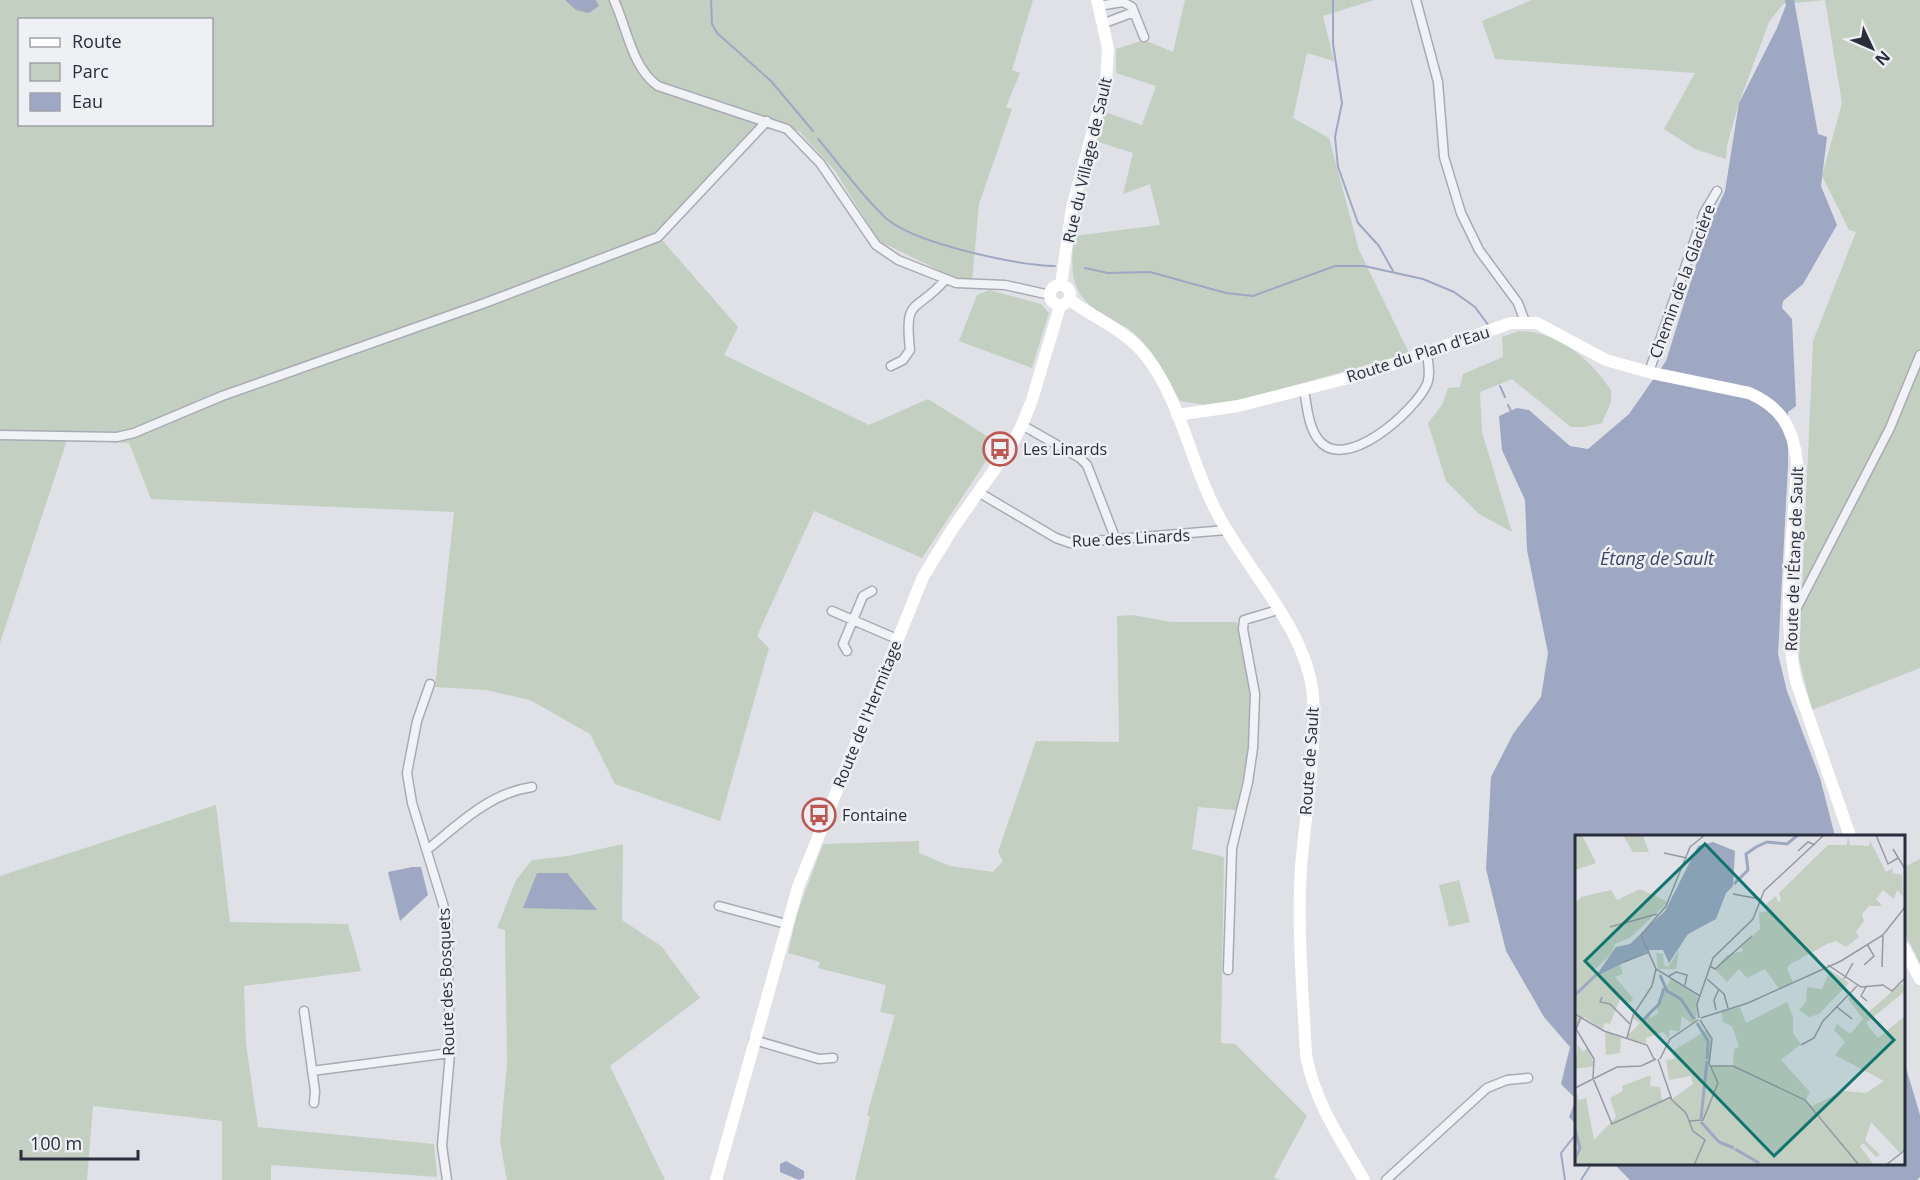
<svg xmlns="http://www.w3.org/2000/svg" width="1920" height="1180" font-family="'Open Sans',sans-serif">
<rect width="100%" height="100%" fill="#dfe1e7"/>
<path fill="#c2cfc1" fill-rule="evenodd" d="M0,0H1033L1012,70L1020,73L1006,107L1012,109L979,204L972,281H961L879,241L835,171L800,132L771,121L656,233L738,327L724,355L869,425L928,399L998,443L922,558L814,511L757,636L769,648L720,821L615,784L590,734L530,700L486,690L435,687L454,512L151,499L129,443L67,440L0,643ZM20,20H212V124H20Z
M1185,0H1374L1323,16L1334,61L1307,53L1293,118L1329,138L1359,250L1409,353L1218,407L1180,401C1167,379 1155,352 1136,335C1129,328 1117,323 1108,318C1070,296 1070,276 1074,236L1160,225L1150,184L1123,194L1133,153L1095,141L1105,112L1142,125L1156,86L1116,73V49L1144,40L1173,52Z
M1532,0H1920V668L1812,710L1799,659L1813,341L1856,232L1849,230L1822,176L1842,103L1825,0L1783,4L1769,22L1739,103L1727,145L1726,159L1695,149L1664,129L1695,73L1495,59L1482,21Z
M989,290L1041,304L1049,313L1032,368L959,341L977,295Z
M1519,331C1559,332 1589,358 1611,390V402L1602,423L1585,427H1571L1512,379L1480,392L1482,432L1512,532L1479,514L1446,481L1428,423L1442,405L1448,388L1460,387L1463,374L1503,357L1502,337Z
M1132,615L1171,622H1237L1255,697L1249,752L1236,810L1198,807L1192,849L1224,857L1221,1043L1235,1044L1307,1116L1274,1177L1280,1180H855L870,1117L867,1115L895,1015L880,1012L886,985L818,968L820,962L788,953L797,914L823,844L919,841V853L950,866L993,872L1003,861L998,852L1036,741L1119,742L1117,616Z
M216,805L230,922L348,924L361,971L244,986L246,1044L258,1127L434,1144L437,1177L271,1165V1180H222V1121L93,1106L87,1180H0V876Z
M623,844L622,920L661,946L700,998L610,1066L665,1180H507L500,1142L507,1063L505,930L497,928L516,880L532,860L568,856Z
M1920,859V963L1904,932V867Z
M1459,880L1470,922L1449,927L1439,885Z"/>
<path fill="#9ea8c2" d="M565,0H596L599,6L589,13L576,10Z
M1785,0H1794L1818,134L1827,137L1821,186L1837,225L1803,284L1783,301L1782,308L1792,319L1796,406L1788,412V465L1778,654L1787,691L1820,778L1835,836H1576V1124L1569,1117L1576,1099L1561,1084L1570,1047L1544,1017L1506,951L1486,869L1491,777L1513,734L1541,697L1548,653L1527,550L1525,500L1502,450L1499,416L1517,408L1529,410L1570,446L1588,449L1629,414L1666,361L1706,233L1725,191L1739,103L1777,28L1786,5Z
M412,867H421L428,895L400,921L388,872Z
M537,873H567L597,910L523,908Z
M1904,1061L1920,1115V1177L1917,1180H1630L1614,1164H1904Z
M786,1161L804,1171V1178L799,1180L780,1172V1164Z"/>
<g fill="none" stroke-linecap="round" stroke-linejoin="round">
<path stroke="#9ea8c2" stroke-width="2" d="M711,0L712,24L717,33L771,81L813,131
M1333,0V44L1342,103L1335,137L1338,167L1358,223L1379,246L1393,271
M818,139C838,162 865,200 887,219C917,244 1016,265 1055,266
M1085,268L1108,273L1150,272L1226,293L1253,296L1335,266H1364L1423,279L1454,292L1475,307L1489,326
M1500,386L1505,397
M1508,405L1512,413
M1565,1180L1561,1153L1576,1134
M1581,1180L1590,1166"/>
<g stroke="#a9abb4" stroke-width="11">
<path id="street" d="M614,0C627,28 632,68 658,86L787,129L820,163L876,245L898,260L956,283L1005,285L1050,295
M1416,0L1438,82L1444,157L1461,213L1479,250L1518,303L1525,322
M1098,6L1123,2L1132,7L1134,12
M1102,24L1134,12L1144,37
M891,366L903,360L910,350C904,295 916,314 946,279
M1649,372L1704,213L1717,191
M1304,390C1307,405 1308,426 1318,439C1344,475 1415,411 1427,384C1431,375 1428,363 1427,353
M1022,425L1080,458L1087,465L1116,540
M0,435L117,437L134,433L222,396L485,303L658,237L767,121
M978,492L1056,538L1070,543L1226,530
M832,611L897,639
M1791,619L1890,428L1920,355
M847,651L843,644L863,596L872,591
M430,684L417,721L407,773L412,803L447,917L450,1053L442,1146L447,1180
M428,849C460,823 490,793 532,787
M719,906L786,924
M1228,970L1232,848L1248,782L1253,748L1255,694L1243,629L1244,620L1278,610
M304,1011L315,1091L314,1103
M754,1040L819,1059L833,1058
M312,1071L450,1053
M1386,1180L1487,1088L1507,1080L1528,1078"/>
</g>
<use href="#street" stroke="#f1f2f5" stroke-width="8"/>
<path stroke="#fff" stroke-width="12" d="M1050 295a10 10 0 1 1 20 0a10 10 0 1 1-20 0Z
M1061,285L1072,207L1106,83L1108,48L1097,0
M1070,300C1095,319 1126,330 1146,356C1180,399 1190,460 1215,509C1245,569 1307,628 1313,696C1317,748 1305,816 1301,868C1297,930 1303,993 1306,1055C1315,1103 1340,1138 1364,1180
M1177,415L1238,406L1368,373L1511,323H1537L1606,360L1652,373L1749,393C1781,407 1793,427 1797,462C1794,532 1781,613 1796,681L1850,836
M1904,948L1920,979
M716,1180L798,887L923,577L953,528L1011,446L1022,425L1032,400L1060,306"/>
</g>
<defs>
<g id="bus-ring" transform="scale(1.725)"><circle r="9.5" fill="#eef0f4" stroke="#bd5752" stroke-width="1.5"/><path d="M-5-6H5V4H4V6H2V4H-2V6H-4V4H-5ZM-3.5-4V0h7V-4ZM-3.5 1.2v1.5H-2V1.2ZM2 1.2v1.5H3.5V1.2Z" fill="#bd5752"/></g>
</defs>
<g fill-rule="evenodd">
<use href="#bus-ring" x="1000" y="449"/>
<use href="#bus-ring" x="819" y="815"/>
</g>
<g text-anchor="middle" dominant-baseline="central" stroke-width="5" stroke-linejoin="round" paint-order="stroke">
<g font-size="16" fill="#2a2d3c" stroke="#eef0f4">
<text transform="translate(1087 160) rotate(-77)">Rue du Village de Sault</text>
<text transform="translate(1682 281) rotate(-70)">Chemin de la Glacière</text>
<text transform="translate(1418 354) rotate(-18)">Route du Plan d'Eau</text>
<text transform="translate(1131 538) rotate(-3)">Rue des Linards</text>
<text transform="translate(1794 559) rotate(-88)">Route de l'Étang de Sault</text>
<text transform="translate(867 714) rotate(-68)">Route de l'Hermitage</text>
<text transform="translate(1309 761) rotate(-86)">Route de Sault</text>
<text transform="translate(446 982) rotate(-92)">Route des Bosquets</text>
</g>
<g font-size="16" fill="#2a2d3c" stroke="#eef0f4" text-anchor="start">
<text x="1023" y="449">Les Linards</text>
<text x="842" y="815">Fontaine</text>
</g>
<g font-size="18" font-style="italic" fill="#39456b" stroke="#eef0f4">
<text x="1657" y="558">Étang de Sault</text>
</g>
</g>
<g transform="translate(1575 835)">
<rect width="330" height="330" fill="#dfe1e7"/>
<path d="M0,0H7L21,28L0,35ZM48,0H68L74,17H58ZM273,1L275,10L294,11L295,6L311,37L318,33L317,38L327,40L328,61L322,55L319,64L308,55L301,64L307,71H294L287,79L289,86L281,97L284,102L271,112L261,106L252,109L214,130L212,134L218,147L204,154L190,134L172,143L164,134L152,147L140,134L152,120L168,116L166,112L185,94L184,78L193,76L191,69L201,61L203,67L206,65L204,58L253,10H272ZM65,54L93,67L55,103L40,109L37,118L19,135L27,139L45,130L48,139L40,142L58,163L55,168L45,164L35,189L30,188L27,194L9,182L0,192V68L6,62L36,55L42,65ZM104,115L101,134H83L81,118L88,119L89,130L93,132ZM255,135L274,148L244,179L234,182L224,175L231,167L232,152L247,154ZM96,143L123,162L121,186L117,189L107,181L105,196L94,195V203L88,197L71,203V208L54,205L53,200L65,188L57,183L59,179L70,185L74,179L76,183L83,178L82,172ZM327,148L330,156L291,188L303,203L330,181V314L325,318L296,287L290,305L305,320L301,322L288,308L285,311L299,330H0V254L4,265L11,263L19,305L41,282L35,263L48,256L47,251L76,240L75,251L85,252L87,266L97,264L118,249L116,241L94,245L91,225L100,224L96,217L132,195L137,208L135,231H158L159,214L164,212L157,191L148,187L146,176L165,172L171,188L212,167L218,182V198L226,209L206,225L235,257L231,265L237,271L268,256L291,258L309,246L260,220L270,207L259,195L262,189L275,199L288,184L273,164L276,161L291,179ZM30,196L46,203L45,218L31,220ZM3,210L8,217L13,212L19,231L0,234Z" fill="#c2cfc1"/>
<path d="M138,7L160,16L158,51L151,58L141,84L113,99L94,128L88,115H75L20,142L41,112L55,109L90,76L123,11Z" fill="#9ea8c2"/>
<path fill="none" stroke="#9ea8c2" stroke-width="3" d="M159,49L173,35L171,19L181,12L192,7L212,9L223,0M85,140L92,156L106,164L119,184M0,160L21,140M67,186L84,169L89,153M122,188L133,206L132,224M126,284L132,226M126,287L144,307L159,313M0,294L5,313L0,324M160,314L184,328"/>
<path fill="none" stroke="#9799a3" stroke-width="1.5" d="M301,0L313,29L323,23M318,14L330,34M223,16L233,7L240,10M89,18L112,23M158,59L185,64M35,92L82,79M49,127L74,117M253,130L286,152L308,150L317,156L330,143M289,130L299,121L292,109M135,131L140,134L177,101M307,132L308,101M94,141L101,137L112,140L110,150M132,144L149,159L153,173M269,144L278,128M291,152L286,161L292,166M125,161L81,134L66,100L91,71L115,12L130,0M27,162L25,167L35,169L55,189M262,172L277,184M141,175L139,165L144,154M0,179L29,196L72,210L79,224M6,182L1,194L19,224L18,243L37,289L96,262M124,183L122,169L138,123L178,84L189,56L249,0M126,183L173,168L266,126L308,100L330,72M52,203L58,180L77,151L81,134M226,210L239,203L248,186L282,151M83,224L97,265L111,278L118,296L130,305L119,330M85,224L95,204L123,185M136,231H158L230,265L284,330M0,253L42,232L66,231L81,224M114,286L128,285L143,248L134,228L137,204L125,185M311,330L330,315"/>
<path fill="#0f766e" fill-opacity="0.15" stroke="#0f766e" stroke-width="3" d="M130,9L319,205L199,321L10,126Z"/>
<rect width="330" height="330" fill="none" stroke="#2a2d3c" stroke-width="3"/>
</g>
<rect x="18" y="18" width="195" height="108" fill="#eef0f4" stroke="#a0a2aa" stroke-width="1.5"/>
<rect x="30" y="38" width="30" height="9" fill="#ffffff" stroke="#a0a2aa" stroke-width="1.5"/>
<text x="72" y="48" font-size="18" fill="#2a2d3c">Route</text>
<rect x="30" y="63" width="30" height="18" fill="#c2cfc1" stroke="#a0a2aa" stroke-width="1.5"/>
<text x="72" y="78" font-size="18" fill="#2a2d3c">Parc</text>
<rect x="30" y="93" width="30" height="18" fill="#9ea8c2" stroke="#a0a2aa" stroke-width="1.5"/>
<text x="72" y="108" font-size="18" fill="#2a2d3c">Eau</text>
<g transform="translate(1872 48) rotate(134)" stroke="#eef0f4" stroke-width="4.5" paint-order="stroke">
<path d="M0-4.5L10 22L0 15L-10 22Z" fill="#2a2d3c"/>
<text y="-9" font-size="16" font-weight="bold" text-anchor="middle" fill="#2a2d3c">N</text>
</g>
<path d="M21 1150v9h117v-9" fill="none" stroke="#2a2d3c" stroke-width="3"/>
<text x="30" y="1150" font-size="18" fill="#2a2d3c" stroke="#eef0f4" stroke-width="4.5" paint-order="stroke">100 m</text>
</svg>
